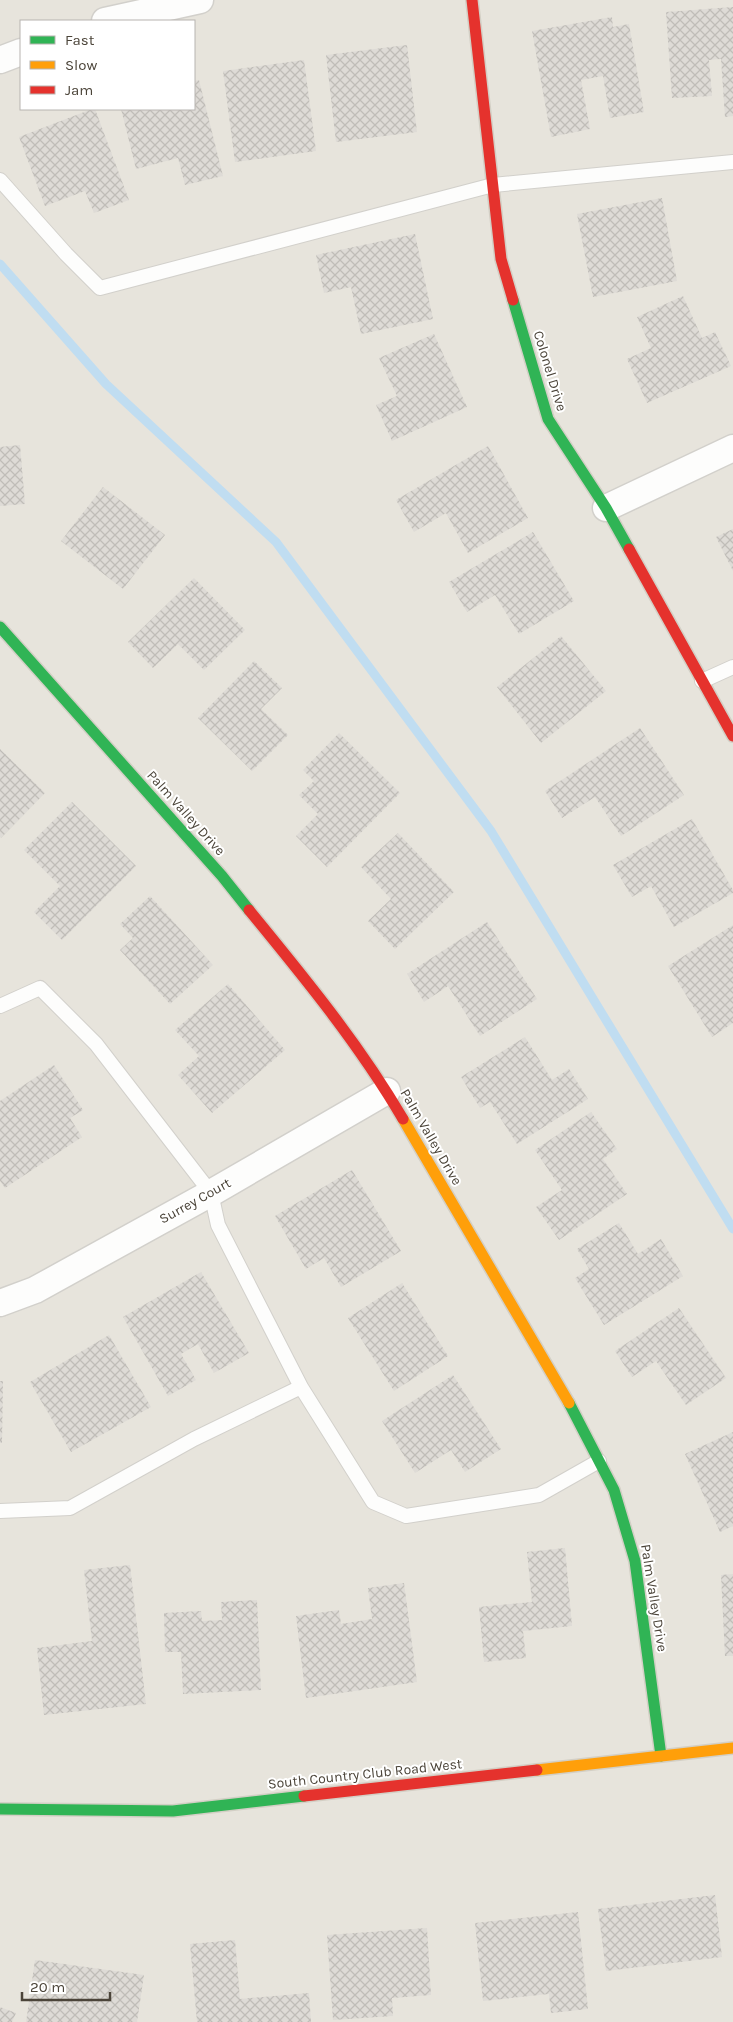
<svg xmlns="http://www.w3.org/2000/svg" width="733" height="2022" font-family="Karla,sans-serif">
<defs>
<pattern id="building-cross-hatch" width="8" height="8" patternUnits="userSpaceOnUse" patternTransform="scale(1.25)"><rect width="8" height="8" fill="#dedbd6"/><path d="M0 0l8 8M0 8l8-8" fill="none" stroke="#c0bdb8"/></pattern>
</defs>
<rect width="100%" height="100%" fill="#f4f2ee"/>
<path fill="#e7e4dc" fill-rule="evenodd" d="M0,0H733V2022H0ZM21,21H194V109H21Z"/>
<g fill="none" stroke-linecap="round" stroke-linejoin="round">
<path stroke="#c0ddf1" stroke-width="9" d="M0,264L106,384L276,542L491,831L733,1229"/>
</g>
<path fill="url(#building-cross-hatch)" d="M733,7V116L725,117L721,59L709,60L712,96L672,98L666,12Z
M612,17L613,27L629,24L644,112L610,118L603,76L581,80L590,129L551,137L532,31Z
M407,45L417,132L336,142L326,55Z
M304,60L316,151L235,162L223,71Z
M199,80L223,176L185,185L178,158L136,169L121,109H194V81Z
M92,109H95L129,200L94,213L85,191L45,206L19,137Z
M662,198L677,281L593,297L577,214Z
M415,234L433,319L361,334L351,287L324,293L316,255Z
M683,296L702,338L715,332L731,366L647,403L627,359L651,348L637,317Z
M434,334L467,407L392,441L376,405L397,396L379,358Z
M20,445L25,504L0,506V447Z
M488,446L528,518L468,553L446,513L414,532L396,500Z
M103,487L165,535L123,589L61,541Z
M733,529V571L716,537Z
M533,532L574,601L519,634L495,595L467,612L449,582Z
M194,578L245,630L204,670L178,644L153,668L128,642Z
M561,636L606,691L541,743L497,687Z
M254,661L282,688L261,709L288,735L252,771L198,718Z
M640,728L684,795L621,836L595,797L562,818L545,791Z
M339,733L400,793L327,867L296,836L318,814L299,795L314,781L303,770Z
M0,749L45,793L1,838L0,837Z
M72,802L136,866L62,940L34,912L60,886L24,850Z
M692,819L733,890V893L674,927L651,886L632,897L613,865Z
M398,833L454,892L395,949L368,921L391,899L361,867Z
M150,896L213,965L170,1004L120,950L133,938L120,924Z
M487,922L537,999L480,1036L448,986L424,1002L407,974Z
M733,925V1023L712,1037L668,966Z
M228,984L285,1050L212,1113L178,1075L199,1056L175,1030Z
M525,1037L552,1080L569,1069L588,1099L517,1144L490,1102L480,1108L461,1077Z
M54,1065L83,1110L70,1118L82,1137L5,1188L0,1181V1101Z
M591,1112L617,1149L603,1159L627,1194L559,1240L536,1207L562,1190L535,1150Z
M352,1170L401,1251L341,1287L324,1258L306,1269L275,1216Z
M619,1223L638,1254L661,1239L683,1276L604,1325L575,1278L589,1269L577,1249Z
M201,1272L249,1353L214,1373L198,1344L181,1354L196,1380L168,1396L123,1317Z
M402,1283L448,1356L394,1391L348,1318Z
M679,1308L726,1378L686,1405L656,1361L632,1377L615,1351Z
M109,1335L151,1407L71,1452L30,1382Z
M453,1375L501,1449L465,1472L451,1450L415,1473L382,1421Z
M0,1381H3L2,1443H0Z
M733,1432V1526L720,1532L685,1454Z
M565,1548L572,1626L523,1631L526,1658L484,1662L479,1607L532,1602L527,1552Z
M130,1565L146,1704L44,1715L37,1648L92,1641L84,1570Z
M733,1574V1656H725L721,1575Z
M404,1583L417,1682L306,1698L296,1616L339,1610L341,1624L372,1619L368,1588Z
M257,1600L261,1690L183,1694L181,1652H165L164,1613L201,1611L202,1621L222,1620L221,1602Z
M715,1895L722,1957L606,1971L598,1909Z
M578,1912L588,2009L551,2013L549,1994L483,2001L475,1923Z
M427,1928L431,1995L392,1998L393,2016L333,2020L327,1935Z
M235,1940L240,1999L309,1993L311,2022H197L190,1944Z
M35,1960L144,1975L137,2022H26Z
M0,2007L16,2013L12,2022H0Z"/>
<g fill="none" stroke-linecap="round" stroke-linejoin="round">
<g stroke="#d2d0cb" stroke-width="16">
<path id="lane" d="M0,180L66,254L100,288L493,185L733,162
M702,681L733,667
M0,1006L40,988L96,1044L211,1193L218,1225L301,1387L373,1502L406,1516L539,1495L599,1461
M0,1511L70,1508L194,1439L301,1387"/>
</g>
<g stroke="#d2d0cb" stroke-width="29">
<path id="street" d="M105,21L200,0
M0,60L21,52
M606,508L733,448
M0,1303L35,1290L211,1193L387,1091"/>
</g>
<g stroke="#d3cfc5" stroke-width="14">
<path id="fast" d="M513,300L548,419L606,508L629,549
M0,627L222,876L249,910
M569,1403L614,1490L635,1561L661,1756
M0,1809L173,1811L304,1796"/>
</g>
<g stroke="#d3cfc5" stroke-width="14">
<path id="slow" d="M403,1119L569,1403
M537,1770L733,1748"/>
</g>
<g stroke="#d3cfc5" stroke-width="14">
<path id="jam" d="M472,0L501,259L513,300
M629,549L733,736
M249,910C304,977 359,1044 403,1119
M304,1796L537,1770"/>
</g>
<use href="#lane" stroke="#fdfdfc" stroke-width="14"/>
<use href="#street" stroke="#fdfdfc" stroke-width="26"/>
<use href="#fast" stroke="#30b455" stroke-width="11"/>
<use href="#slow" stroke="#ff9f0a" stroke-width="11"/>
<use href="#jam" stroke="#e5322d" stroke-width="11"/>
</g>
<g text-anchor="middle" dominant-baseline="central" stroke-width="4" stroke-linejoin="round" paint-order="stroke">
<g font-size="14" fill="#4b4439" stroke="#fff">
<text transform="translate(550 371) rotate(73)">Colonel Drive</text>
<text transform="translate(186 813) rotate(48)">Palm Valley Drive</text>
<text transform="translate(431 1137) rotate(60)">Palm Valley Drive</text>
<text transform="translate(195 1201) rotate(-29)">Surrey Court</text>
<text transform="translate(654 1598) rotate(81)">Palm Valley Drive</text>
<text transform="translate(365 1774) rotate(-6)">South Country Club Road West</text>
</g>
</g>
<rect x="20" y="20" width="175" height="90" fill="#ffffff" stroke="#b7b4b0"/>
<rect x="30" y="36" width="25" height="8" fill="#30b455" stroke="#b7b4b0"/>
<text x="65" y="45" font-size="15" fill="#4b4439">Fast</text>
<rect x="30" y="61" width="25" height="8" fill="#ff9f0a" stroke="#b7b4b0"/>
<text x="65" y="70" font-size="15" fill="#4b4439">Slow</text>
<rect x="30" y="86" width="25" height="8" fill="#e5322d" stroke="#b7b4b0"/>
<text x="65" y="95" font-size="15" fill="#4b4439">Jam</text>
<path d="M22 1992v8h88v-8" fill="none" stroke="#4b4439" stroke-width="2.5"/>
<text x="30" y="1992" font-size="15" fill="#4b4439" stroke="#ffffff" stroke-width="4" paint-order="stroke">20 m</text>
</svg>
